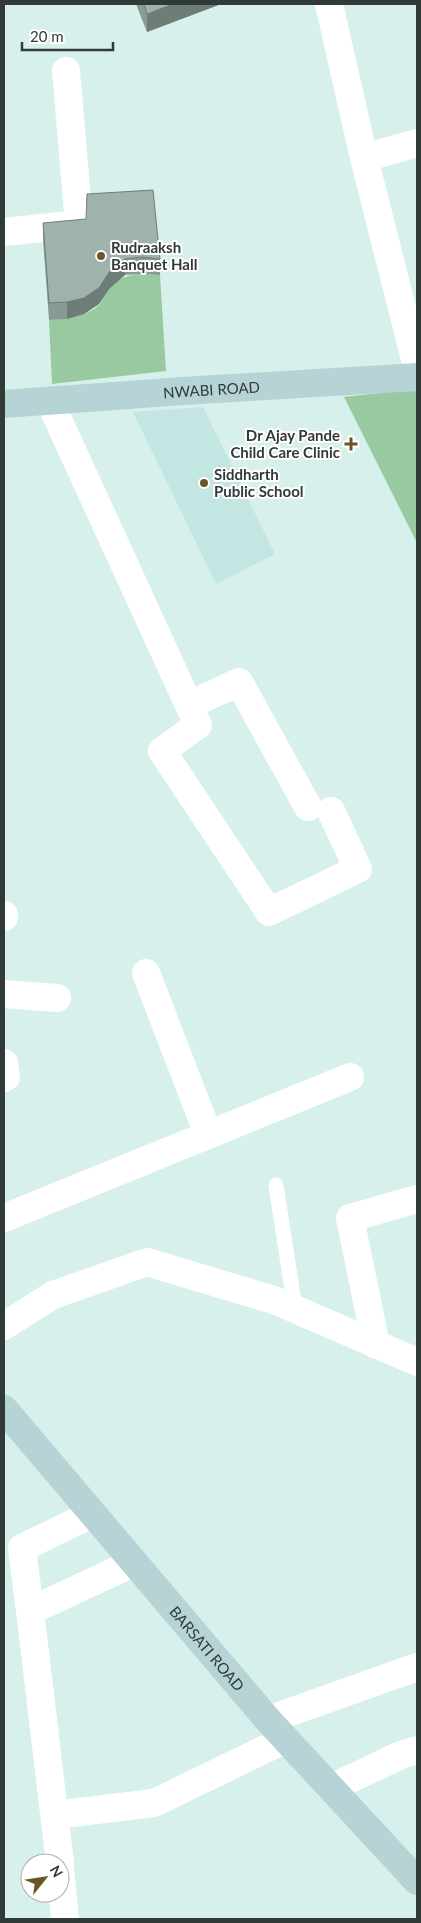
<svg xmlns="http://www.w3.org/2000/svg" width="421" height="1923" font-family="Lato,sans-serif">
<rect width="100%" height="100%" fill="#d7f0ec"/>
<path fill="#c4e6e2" d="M203,407L275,554L216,584L133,412Z"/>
<path fill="#99c9a0" d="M141,274L160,275L166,371L52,384L49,320C66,319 87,317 100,304C103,300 105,295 108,291C117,278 127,275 141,274Z
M415,389L417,394V543L344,397Z"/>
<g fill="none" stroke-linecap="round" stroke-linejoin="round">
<path stroke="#fff" stroke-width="15" d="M276,1185L295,1309"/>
<path stroke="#fff" stroke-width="28" d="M329,4L364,158L417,367
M364,158L417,143
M4,232L79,224L66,71
M50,402L198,725L162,751L269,912L358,869L331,811
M189,705L239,682L308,807
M4,915V917
M146,973L208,1134
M4,994L57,998
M4,1063L6,1077L4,1078
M4,1218L350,1077
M4,1326L53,1295L147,1262L274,1300L417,1362
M376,1345L350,1218L417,1199
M30,1611L22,1548L92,1514
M268,1720L417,1667
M331,1788L401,1755L417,1750
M55,1815L154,1803L286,1739
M60,1863L30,1611L133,1563
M60,1868L65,1919"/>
<g stroke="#b6d3d6" stroke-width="28">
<path id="s1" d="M4,404L183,391L417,377"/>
<path id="s2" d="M4,1409L268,1720L417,1881"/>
</g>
</g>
<path fill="#889a92" d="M136,4H221L147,32Z
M43,223L160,259V275L141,274L125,275L110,288L99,304L84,314L67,319L49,320L43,239Z"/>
<path fill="#6f7d77" d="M173,4H221L147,32V14Z
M125,259V275L110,288L99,304L84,314L67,319V302L110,271Z"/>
<path fill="#9eb3aa" stroke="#6f7d77" d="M144,4H173L147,14Z
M153,190L160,259L141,257L125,259L110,271L99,288L84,298L67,302L49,303L43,223L86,219L87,194Z"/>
<g fill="#685725" stroke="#fff" stroke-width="2">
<circle cx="101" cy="256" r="5"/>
<path d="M348.5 436.5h5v5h5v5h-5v5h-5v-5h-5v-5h5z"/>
<circle cx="204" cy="483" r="5"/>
</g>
<g text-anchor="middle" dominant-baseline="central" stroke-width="4" stroke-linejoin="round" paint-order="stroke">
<g font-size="15" font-weight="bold" fill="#313a39" stroke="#fff" text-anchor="start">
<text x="111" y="247">Rudraaksh<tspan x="111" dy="17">Banquet Hall</tspan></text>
<text x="340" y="435" text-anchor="end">Dr Ajay Pande<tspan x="340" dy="17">Child Care Clinic</tspan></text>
<text x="214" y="474">Siddharth<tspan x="214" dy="17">Public School</tspan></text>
</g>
<g font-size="15" fill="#313a39" stroke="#fff">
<text stroke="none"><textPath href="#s1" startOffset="208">NWABI ROAD</textPath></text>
<text stroke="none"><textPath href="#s2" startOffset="314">BARSATI ROAD</textPath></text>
</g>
</g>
<rect width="421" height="1923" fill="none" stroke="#313a39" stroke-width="10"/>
<g transform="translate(45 1878) rotate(60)"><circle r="24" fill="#ffffff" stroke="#adb0b0"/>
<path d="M0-4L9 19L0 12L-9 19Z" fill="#685725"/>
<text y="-8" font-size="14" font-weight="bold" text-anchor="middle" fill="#313a39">N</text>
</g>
<path d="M22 42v8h91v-8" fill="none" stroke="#313a39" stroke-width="2.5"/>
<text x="30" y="42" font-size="15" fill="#313a39" stroke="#ffffff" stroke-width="4" paint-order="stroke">20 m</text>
</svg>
